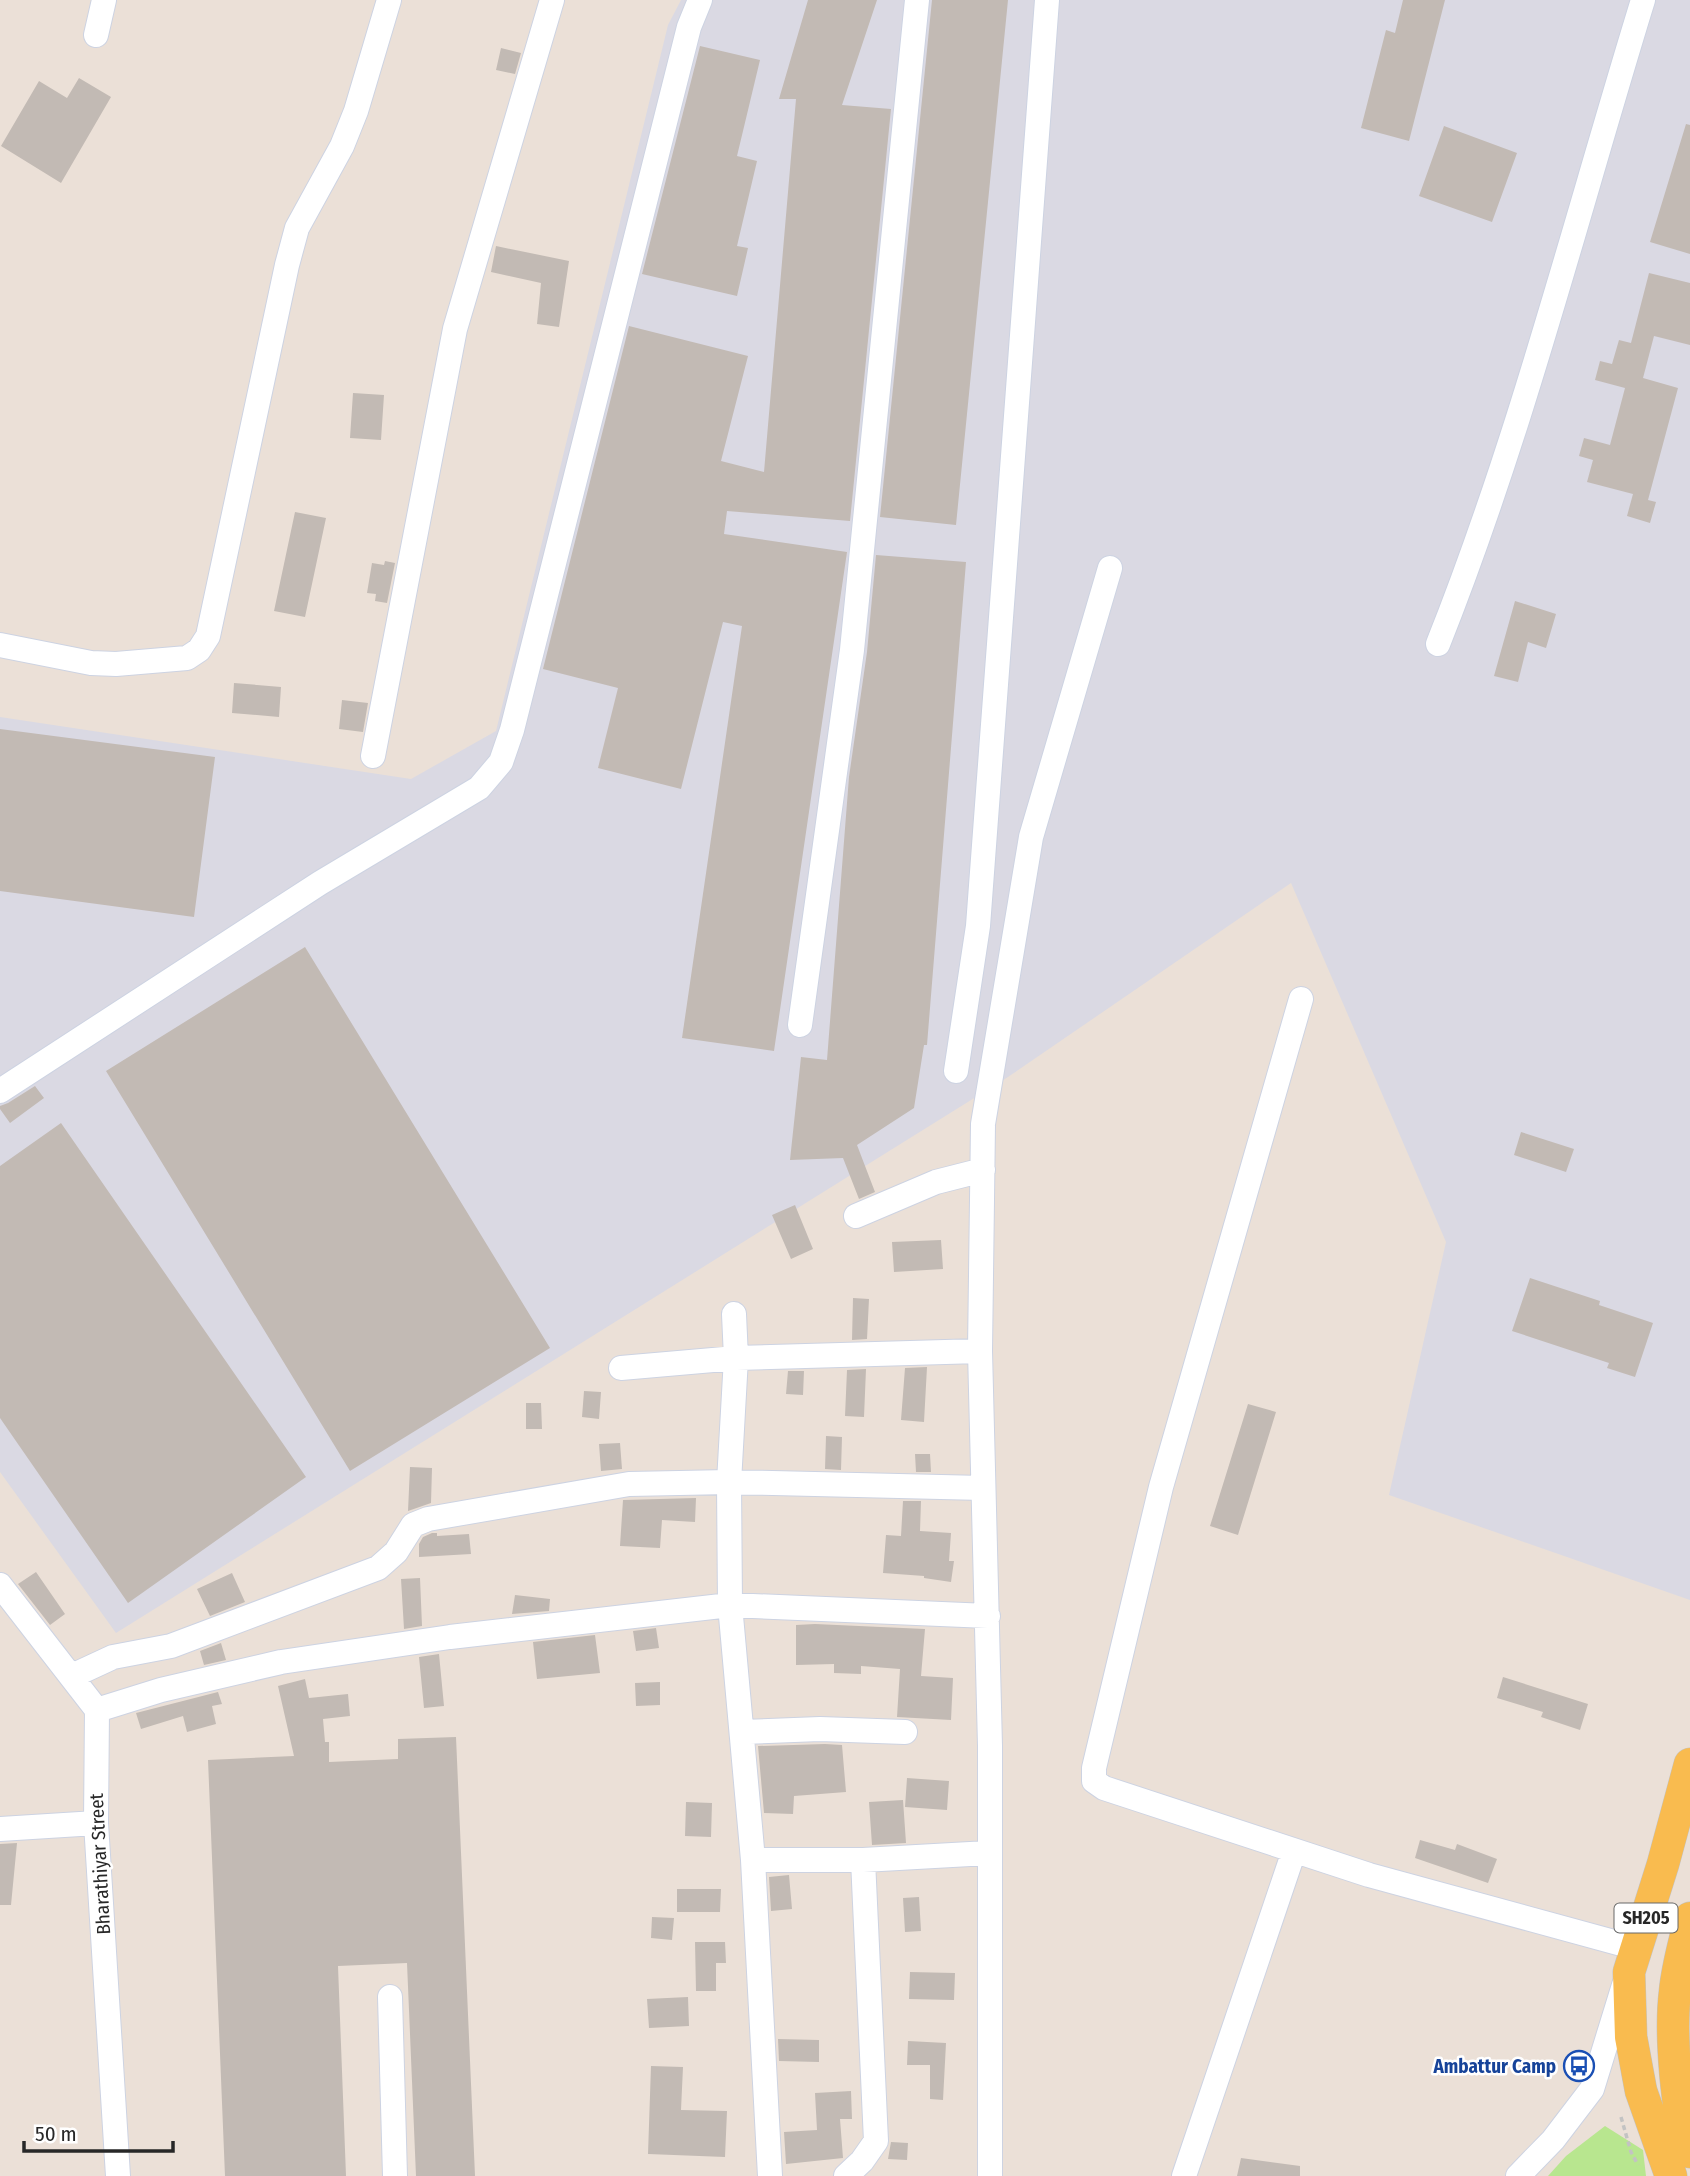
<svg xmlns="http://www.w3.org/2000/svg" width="1690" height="2176" font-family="'Fira Sans Condensed',sans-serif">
<rect width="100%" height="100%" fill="#ebe0d7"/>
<path fill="#dad9e3" d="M681,0H1690V1600L1389,1495L1446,1242L1291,883L1008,1077L116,1633L0,1472V717L411,779L496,731L668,25Z"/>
<path fill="#b8e68f" d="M1605,2126L1643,2150L1646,2176H1548L1566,2156Z"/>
<path fill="#c2bab4" d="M808,0H877L842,105L891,109L850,521L727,511L724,534L847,552L774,1051L682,1038L742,626L723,622L681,789L598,768L618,688L543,669L629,326L748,356L721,461L764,472L796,99H779Z
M932,0H1008L956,525L880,517Z
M1403,0H1445L1409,141L1361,128L1386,30L1395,33Z
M700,46L760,60L737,156L757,161L737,246L748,248L737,296L642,274Z
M501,48L521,53L515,74L496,70Z
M79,78L111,97L61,183L1,146L39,81L67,98Z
M1686,124L1690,125V254L1650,242Z
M1444,126L1517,153L1492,222L1419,196Z
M496,246L569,261L559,327L537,324L541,283L491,272Z
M1649,273L1690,283V345L1654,336L1643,378L1678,388L1648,500L1656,502L1650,523L1627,516L1633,494L1587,482L1593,460L1579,456L1584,438L1610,445L1625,388L1595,380L1600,361L1612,364L1619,340L1631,343Z
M353,393L384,395L381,440L350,438Z
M295,512L326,518L305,617L274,611Z
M876,555L966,562L927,1045H924L914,1108L857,1145L875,1192L859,1199L843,1158L790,1160L801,1057L827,1060L849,777L867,652Z
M385,561L395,563L387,603L375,601L376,594L367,593L372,563L384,565Z
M1515,601L1556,614L1546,648L1528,642L1518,682L1494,676Z
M234,683L281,687L279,717L232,713Z
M342,700L368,703L363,732L339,729Z
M0,729L215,757L194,917L0,891Z
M305,947L550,1348L350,1471L106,1071Z
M35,1086L44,1098L10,1123L0,1109V1106L8,1103Z
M61,1123L306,1477L128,1603L0,1418V1166Z
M1521,1132L1574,1149L1566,1172L1514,1155Z
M795,1205L813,1249L791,1259L772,1215Z
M941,1240L943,1269L894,1272L892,1242Z
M1530,1278L1600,1301L1599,1305L1653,1323L1635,1377L1607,1368L1609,1363L1512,1331Z
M853,1298L869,1299L867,1339L852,1340Z
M927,1367L924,1422L901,1420L905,1368Z
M866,1369L864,1417L845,1416L847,1370Z
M788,1371H804L803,1395L786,1394Z
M584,1391L601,1392L599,1419L582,1417Z
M526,1403H541L542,1429H526Z
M1248,1404L1276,1412L1238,1535L1210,1526Z
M826,1436L842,1437L841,1470L825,1469Z
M620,1443L622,1469L601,1471L599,1444Z
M915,1454H930L931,1472H916Z
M410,1467L432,1468L431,1503L408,1511Z
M696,1498L695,1522L662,1520L660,1548L620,1546L623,1500Z
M903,1501H921L920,1531L951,1533L949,1561H954L951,1582L924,1578V1576L883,1573L886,1535L901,1536Z
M432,1533H437V1536L469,1534L471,1554L419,1557V1544L423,1537Z
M36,1572L65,1614L50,1625L18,1584Z
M232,1573L245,1602L210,1616L197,1589Z
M420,1578L422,1626L404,1629L401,1579Z
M515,1595L550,1599L549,1611L512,1614Z
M815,1624L925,1629L921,1676L953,1678L951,1720L897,1717L900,1669L861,1666V1674L834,1673V1664L796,1665V1625Z
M656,1628L659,1648L636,1651L633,1631Z
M595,1635L600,1673L537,1679L533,1642Z
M221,1643L226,1660L204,1665L200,1651Z
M439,1654L444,1706L424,1708L419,1657Z
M1503,1677L1588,1704L1580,1730L1541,1717L1543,1712L1497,1698Z
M305,1679L309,1698L348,1694L350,1716L323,1719L325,1742H329V1762L398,1759V1739L456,1737L475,2176H416L407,1963L338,1966L346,2176H225L208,1760L294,1756L278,1686Z
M660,1682V1705L636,1706L635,1683Z
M218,1692L222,1704L212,1706L216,1724L187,1732L183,1716L141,1729L136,1713Z
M825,1744L842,1745L846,1792L794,1796L793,1814L764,1813L758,1746Z
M907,1778L949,1781L947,1810L905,1807Z
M903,1800L906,1843L872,1845L869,1802Z
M686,1802L712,1803L711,1837L685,1836Z
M1420,1840L1455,1850L1457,1844L1497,1859L1488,1883L1415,1858Z
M17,1843L11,1905H0V1844Z
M789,1875L792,1909L771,1911L769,1877Z
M677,1889H721L720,1912H677Z
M919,1897L921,1931L905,1932L903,1898Z
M652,1917L674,1918L672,1940L651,1938Z
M695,1942H725L726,1963H716V1991H696Z
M910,1972L955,1973L954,2000L909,1999Z
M688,1997L689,2026L649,2028L647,1999Z
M778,2039L819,2040V2062L779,2061Z
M908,2041L946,2043L943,2100L930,2099V2065H907Z
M651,2066L683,2067L681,2110L727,2111L725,2157L648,2154Z
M851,2091L852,2119H840L843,2158L786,2164L784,2132L817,2130L815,2093Z
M891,2142L908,2143L907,2160L888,2159Z
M1241,2158L1300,2166V2176H1237Z"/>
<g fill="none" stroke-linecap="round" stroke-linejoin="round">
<g stroke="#cdd3e2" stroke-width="26">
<path id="minor" d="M96,35L104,0
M1438,644C1521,436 1577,214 1643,0
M0,645L91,663L116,664L187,658L199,650L208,636L287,265L297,228L342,146L356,111L389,0
M373,756L455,329L552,0
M1301,999L1161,1487L1094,1768V1781L1104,1788L1369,1875L1636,1948
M800,1025L852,650L917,0
M956,1071L978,926L1047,0
M0,1091L320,883L479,788L501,762L512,730L689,27L700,0
M856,1216L936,1182L983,1170
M734,1314L736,1358L729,1482L730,1605L753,1860L770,2176
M621,1368L736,1358L980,1351
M0,1585L97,1710L96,1823L118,2176
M72,1676L113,1657L171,1646L378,1568L396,1552L413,1525L428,1519L629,1484L729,1482L983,1488
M97,1710L161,1690L281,1662L450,1637L730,1605L988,1616
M742,1732L820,1729L905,1732
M0,1829L96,1823
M753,1860H863L988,1853
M390,1997L395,2176
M846,2176L862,2161L876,2141L863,1860
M990,2176V1746L980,1351L983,1124L1031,837L1110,568
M1184,2176L1294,1851
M1518,2176L1553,2140L1592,2089L1624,1985"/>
</g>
<g stroke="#c3c3c3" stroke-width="33">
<path id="major" d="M1690,1918C1685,1942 1677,1967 1675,1992C1670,2032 1676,2114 1690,2152
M1671,2176L1641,2091L1631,2037L1629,1972L1663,1864L1690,1764"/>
</g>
<path stroke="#c3c3c3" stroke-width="3.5" stroke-dasharray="5 3.5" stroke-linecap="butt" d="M1621,2117L1631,2152L1638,2165"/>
<use href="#minor" stroke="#fff" stroke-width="24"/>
<use href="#major" stroke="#f9bb4f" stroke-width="32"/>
</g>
<defs>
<g id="bus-ring" transform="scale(1.575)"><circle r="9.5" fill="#fff" stroke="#1a4fb4" stroke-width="1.5"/><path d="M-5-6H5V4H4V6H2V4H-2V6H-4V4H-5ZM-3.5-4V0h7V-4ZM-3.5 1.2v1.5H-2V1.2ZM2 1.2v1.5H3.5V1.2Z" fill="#1a4fb4"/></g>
</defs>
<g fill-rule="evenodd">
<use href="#bus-ring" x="1579" y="2066"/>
</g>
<g text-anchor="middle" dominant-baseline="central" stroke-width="5" stroke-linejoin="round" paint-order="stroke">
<rect fill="#fff" stroke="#686868" stroke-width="2" x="1614.5" y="1903.5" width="63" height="29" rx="5"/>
<g font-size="18" font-weight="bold" fill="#272727">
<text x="1646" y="1918">SH205</text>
</g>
<g font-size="19" fill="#272727" stroke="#fff">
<text transform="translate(100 1864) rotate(-93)">Bharathiyar Street</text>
</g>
<g font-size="19" font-weight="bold" fill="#164399" stroke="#fff" text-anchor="end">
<text x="1556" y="2066">Ambattur Camp</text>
</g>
</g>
<path d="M24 2141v10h149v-10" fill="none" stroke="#272727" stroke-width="3.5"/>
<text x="35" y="2141" font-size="21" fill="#272727" stroke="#ffffff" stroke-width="5" paint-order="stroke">50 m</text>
</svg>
